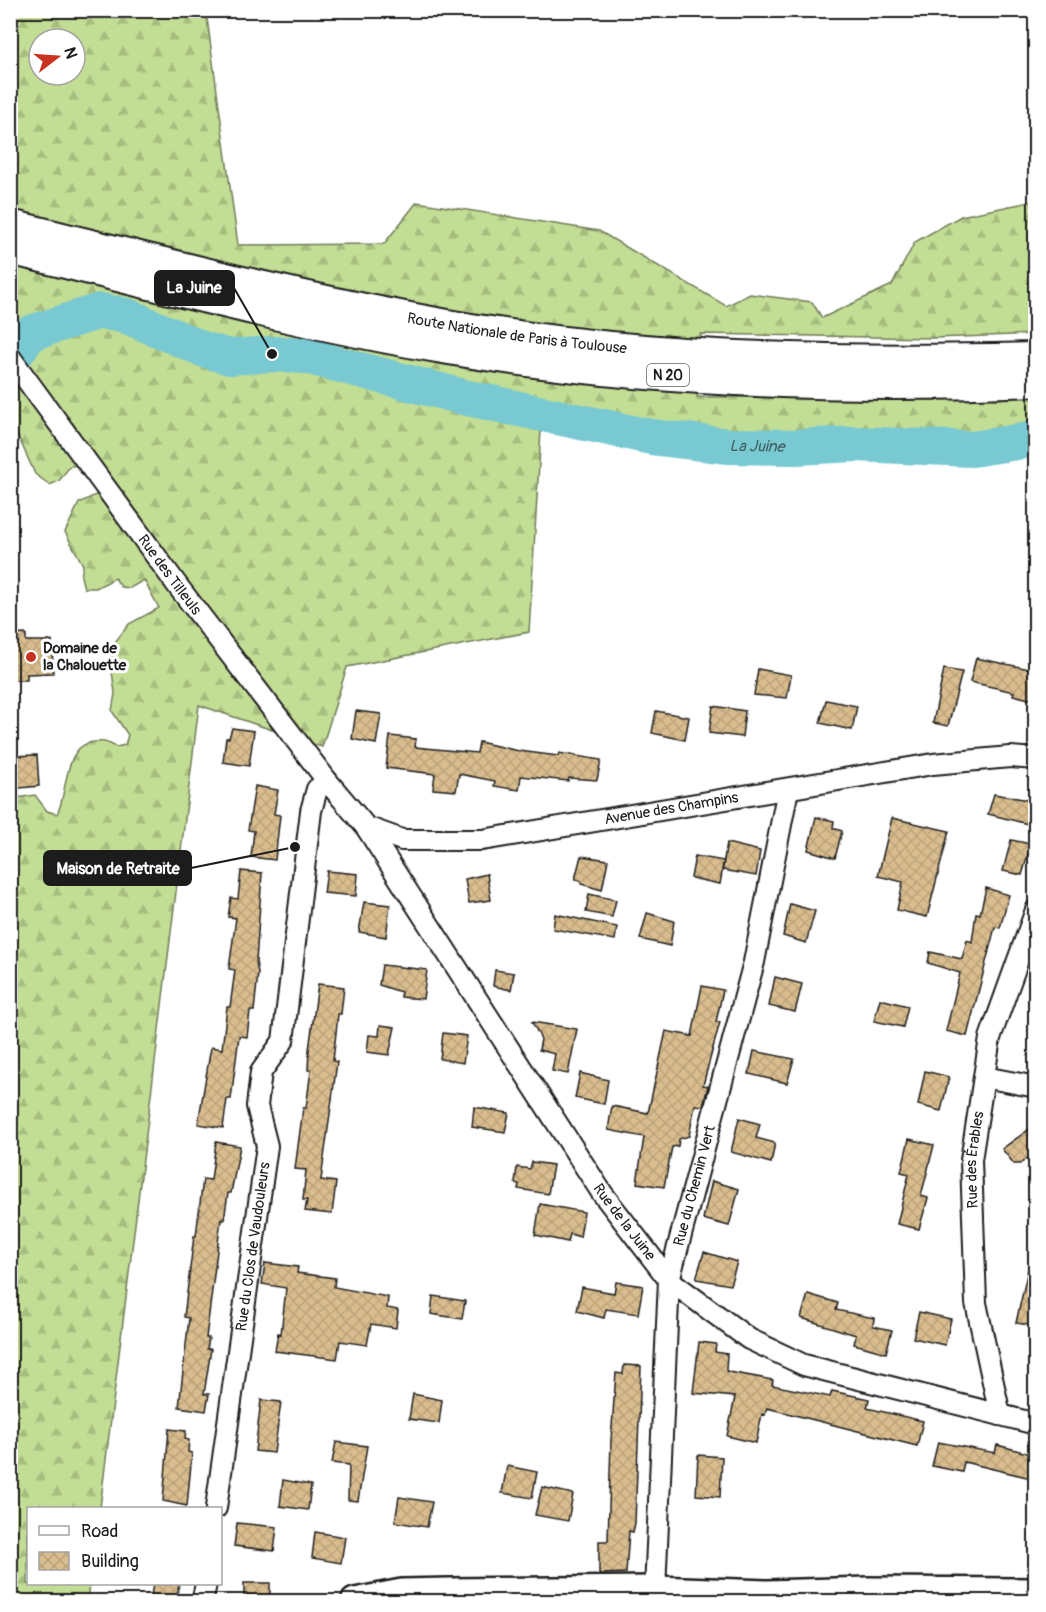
<svg xmlns="http://www.w3.org/2000/svg" width="1046" height="1612" font-family="Pangolin,sans-serif">
<defs>
<pattern id="forest-firs" width="22" height="20" patternUnits="userSpaceOnUse" patternTransform="scale(1.5)"><rect width="22" height="20" fill="#c2dd94"/><path d="M5 1l3.5 6h-7zM16 11l3.5 6h-7z" fill="#a6bd7f"/></pattern>
<pattern id="building-cross-hatch" width="8" height="8" patternUnits="userSpaceOnUse" patternTransform="scale(1.5)"><rect width="8" height="8" fill="#dabd8e"/><path d="M0 0l8 8M0 8l8-8" fill="none" stroke="#baa27a"/></pattern>
</defs>
<rect width="100%" height="100%" fill="#fff"/>
<filter id="ink" filterUnits="userSpaceOnUse"><feTurbulence type="fractalNoise" baseFrequency=".0167" numOctaves="2"/><feDisplacementMap in="SourceGraphic" scale="12" xChannelSelector="R" yChannelSelector="G"/><feConvolveMatrix kernelMatrix="1 2 1 2 8 2 1 2 1" color-interpolation-filters="sRGB"/></filter>
<g filter="url(#ink)">
<path fill="url(#forest-firs)" stroke="#6f7c58" stroke-width="1.5" fill-rule="evenodd" d="M11,11H206L238,245L384,244L417,202L599,231L726,306L750,294L812,302L822,318L892,285L915,242L961,216L1035,201V334L935,338L701,334L697,397H1035V454L960,461L695,452L541,430L529,632L347,667L322,747L199,705L100,1508H28V1584H90L88,1601H11V799L35,795L47,811L57,814C68,794 63,744 94,742C104,741 108,742 116,747L125,745L128,735L112,711L115,693L109,650L129,624L159,608L144,580L130,588L121,587L115,578L96,588H84L81,577L83,565L65,532L79,503L100,493L81,465L70,466L59,481L50,485L35,474L18,436L11,434ZM39,39H75V75H39Z"/>
<g fill="none" stroke-linecap="round" stroke-linejoin="round">
<path stroke="#79c9d3" stroke-width="36" id="s1" d="M10,361L31,333L100,311L127,316L205,350L230,357L272,354L306,356L463,397L651,437L729,446L796,447L856,444L972,449L1036,439"/>
</g>
<path fill="url(#building-cross-hatch)" stroke="#1c1c1c" stroke-width="1.5" d="M26,634V641H52L53,673L27,674V680H10V635Z
M976,658L1035,670L1033,700L1013,695L1014,692L970,682Z
M758,669L791,675L787,698L754,695Z
M944,669L962,672L948,726L933,723Z
M826,700L857,706L852,730L820,723Z
M713,706L745,711L742,737L709,733Z
M356,711L381,714L376,744L352,739Z
M656,711L689,717L685,740L652,733Z
M232,728L254,731L249,766L223,762L226,738H229Z
M390,736L416,739L415,747L477,753L479,742L519,751L558,756L559,753L601,760L597,780L569,778L568,781L521,776L519,790L494,786L495,781L459,774L456,791L433,789L435,774L386,768Z
M37,755L39,786L10,789V756Z
M255,786L278,790L274,814L280,815L275,860L251,857L254,831L248,830Z
M994,794L1034,801L1028,824L988,814Z
M816,817L834,821L833,828L842,831L835,858L808,850Z
M892,818L949,831L927,917L897,910L903,882L878,876Z
M1011,840L1031,844L1022,875L1003,871Z
M727,843L760,851L756,876L722,870Z
M581,856L608,860L602,890L581,884V881L575,879Z
M695,856L724,861L720,884L691,878Z
M241,871L262,873L256,962L258,973L254,1011H250L247,1037L239,1036L231,1099H227L223,1128L198,1124L211,1047L222,1049L227,1007H230L235,970L229,969L236,918L228,917L231,898L238,899Z
M327,871L358,874L356,896L324,893Z
M487,874L491,900L469,903L465,879Z
M986,888L1009,895L1000,928L995,927L967,1036L946,1031L960,973L928,963L930,952L962,959L967,940L972,942L976,913L980,914Z
M589,894L616,900L612,917L586,912Z
M364,902L390,905L386,937L359,932Z
M790,904L815,911L806,943L783,936Z
M647,913L674,921L670,946L640,939Z
M555,914L617,927L615,940L553,929Z
M382,965L427,970L423,999L401,997V992L379,985Z
M495,970L514,973L511,990L493,986Z
M775,977L802,984L795,1012L769,1006Z
M318,984L344,987L341,1014H338L333,1061L337,1062L321,1180L336,1182L332,1214L305,1211L307,1200H303L306,1170L295,1169L303,1108H306L311,1070H308L309,1050Z
M702,986L723,990L716,1022H720L703,1085L708,1086L703,1106L695,1105L689,1136L679,1139L678,1146L672,1147L664,1187L637,1183L644,1137L608,1130L612,1106L648,1113L666,1031L692,1036Z
M880,999L908,1006L903,1027L874,1021Z
M532,1022L577,1029L568,1074L552,1071L555,1054L539,1050L541,1039Z
M380,1025L395,1027L389,1055L367,1052L369,1035L379,1036Z
M443,1033L467,1036L463,1063L440,1059Z
M754,1051L794,1059L787,1083L749,1074Z
M925,1071L949,1077L941,1111L918,1105Z
M580,1073L608,1080L604,1104L575,1098Z
M474,1107L509,1113L505,1132L472,1127Z
M739,1118L760,1124L756,1138L775,1143L771,1163L731,1152Z
M1035,1125V1153L1020,1164H1014L1002,1149Z
M909,1139L934,1145L921,1196L928,1198L919,1229L897,1224L909,1174L901,1172Z
M216,1142L240,1146L231,1193H228L224,1220L221,1219L206,1338H209L207,1349H211L204,1394H209L206,1411L179,1407L189,1318L184,1317L194,1236H196L203,1179L211,1180Z
M532,1162L553,1165L548,1194L518,1189L519,1184L515,1183L517,1167L530,1169Z
M712,1181L739,1189L729,1226L703,1219Z
M540,1204L584,1212L580,1237L570,1234L568,1242L535,1235Z
M704,1252L737,1262L730,1285L696,1279Z
M265,1263L298,1267L297,1273L335,1278L334,1287L388,1297L387,1308L398,1310L396,1328L371,1324L367,1345L340,1341L337,1359L275,1351L278,1333L281,1334L286,1288L262,1284Z
M1029,1265L1035,1266V1326L1016,1323Z
M616,1282L643,1286L638,1314L606,1309L604,1318L577,1311L582,1287L614,1293Z
M808,1294L838,1303L836,1310L874,1318L873,1326L892,1330L886,1353L854,1344L856,1335L801,1318Z
M433,1296L465,1301L462,1319L431,1314Z
M919,1312L951,1319L945,1345L913,1338Z
M699,1342L716,1344L715,1352L727,1354L726,1370L729,1372L773,1380L772,1385L830,1397L832,1391L869,1399L867,1408L923,1421L917,1446L767,1408L765,1415L762,1414L756,1443L727,1436L735,1397L693,1393Z
M624,1365L641,1366L635,1523L633,1532L629,1531L626,1573L599,1574V1541H608L611,1440L616,1373L623,1374Z
M413,1394L442,1400L439,1423L409,1419Z
M261,1400L281,1402L274,1453L255,1451Z
M169,1429L186,1431L185,1439L189,1440L188,1452L192,1453L187,1506L163,1501Z
M336,1442L367,1446L358,1501L348,1500L349,1465L332,1463Z
M938,1442L995,1453L997,1445L1035,1455V1479L964,1462L962,1472L932,1466Z
M698,1455L722,1457L720,1497L696,1495Z
M507,1466L537,1472L532,1498L502,1493Z
M283,1480L311,1485L308,1510L280,1506Z
M542,1487L573,1494L568,1521L535,1515Z
M399,1497L432,1502L427,1527L395,1522Z
M237,1523L277,1527L274,1551L234,1546Z
M315,1532L345,1537L341,1563L312,1558Z
M244,1583H270V1602H244Z
M153,1584H179L176,1602H150Z"/>
<g fill="none" stroke-linecap="round" stroke-linejoin="round">
<g stroke="#1c1c1c" stroke-width="24">
<g id="minor">
<path id="s2" d="M10,357L180,589L328,782L366,827L402,840H482L933,764L1010,757L1036,759"/>
<path id="s3" d="M366,827L602,1193L669,1280L749,1339L804,1365L1036,1424"/>
<path d="M984,1077L1036,1087"/>
<path id="s4" d="M1000,1415L976,1303L971,1160L990,1038L1036,910"/>
<path id="s5" d="M216,1508L267,1146L257,1106L261,1072L283,1041L311,811L317,789L328,782"/>
<path id="s6" d="M655,1590L669,1280L754,962L788,789"/>
<path d="M202,1602L206,1584"/>
</g>
</g>
<g stroke="#1c1c1c" stroke-width="32">
<path id="secondary" d="M355,1602L402,1593L449,1592L655,1590L767,1594L868,1591L1036,1592"/>
</g>
<g stroke="#1c1c1c" stroke-width="34">
<g id="primary">
<path id="s7" d="M10,225C157,261 304,300 453,326C645,359 841,363 1036,358"/>
<path d="M10,249C154,285 297,323 443,348C637,382 838,389 1036,381"/>
</g>
</g>
<use href="#minor" stroke="#fff" stroke-width="20"/>
<use href="#secondary" stroke="#fff" stroke-width="27"/>
<use href="#primary" stroke="#fff" stroke-width="30"/>
</g>
</g>
<circle fill="#c8321e" stroke="#fff" stroke-width="2" cx="31" cy="657" r="6"/>
<g text-anchor="middle" dominant-baseline="central" stroke-width="6" stroke-linejoin="round" paint-order="stroke">
<rect fill="#fff" stroke="#606060" stroke-width="1.5" x="647" y="364" width="42" height="22" rx="4.5"/>
<g font-size="14" font-weight="bold" fill="#1c1c1c">
<text x="668" y="375">N 20</text>
</g>
<g font-size="15" fill="#1c1c1c" stroke="#fff">
<text stroke="none"><textPath href="#s7" startOffset="519">Route Nationale de Paris à Toulouse</textPath></text>
<text stroke="none"><textPath href="#s2" startOffset="270">Rue des Tilleuls</textPath></text>
<text stroke="none"><textPath href="#s2" startOffset="900">Avenue des Champins</textPath></text>
<text stroke="none"><textPath href="#s4" startOffset="258">Rue des Érables</textPath></text>
<text stroke="none"><textPath href="#s6" startOffset="408">Rue du Chemin Vert</textPath></text>
<text stroke="none"><textPath href="#s3" startOffset="472">Rue de la Juine</textPath></text>
<text stroke="none"><textPath href="#s5" startOffset="264">Rue du Clos de Vaudouleurs</textPath></text>
</g>
<g font-size="15" font-weight="bold" fill="#1c1c1c" stroke="#fff" text-anchor="start">
<text x="43" y="648">Domaine de<tspan x="43" dy="17">la Chalouette</tspan></text>
</g>
<g font-size="16" font-style="italic" fill="#416165" stroke="#fff">
<text stroke="none"><textPath href="#s1" startOffset="783">La Juine</textPath></text>
</g>
</g>
<path fill="none" stroke="#1c1c1c" stroke-width="2" d="M272 354L234 288M295 847L191 868"/>
<g fill="#1c1c1c" stroke="#fff" stroke-width="2">
<circle cx="272" cy="354" r="6"/>
<circle cx="295" cy="847" r="6"/>
</g>
<g fill="#1c1c1c" stroke="#1c1c1c" stroke-width="2">
<rect x="155" y="271" width="79" height="34" rx="6"/>
<rect x="44" y="851" width="147" height="34" rx="6"/>
</g>
<g font-size="16" text-anchor="middle" font-weight="bold" fill="#fff">
<text x="194" y="293">La Juine</text>
<text x="118" y="874">Maison de Retraite</text>
</g>
<rect width="1046" height="1612" fill="none" stroke="#fff" stroke-width="36"/>
<rect x="18" y="18" width="1010" height="1576" fill="none" stroke="#1c1c1c" stroke-width="2" filter="url(#ink)"/>
<rect x="27" y="1507" width="195" height="78" fill="#ffffff" stroke="#a4a4a4" stroke-width="1.5"/>
<rect x="39" y="1526" width="30" height="9" fill="#ffffff" stroke="#a4a4a4" stroke-width="1.5"/>
<text x="81" y="1537" font-size="18" fill="#1c1c1c">Road</text>
<rect x="39" y="1552" width="30" height="18" fill="url(#building-cross-hatch)" stroke="#a4a4a4" stroke-width="1.5"/>
<text x="81" y="1567" font-size="18" fill="#1c1c1c">Building</text>
<g transform="translate(57 57) rotate(73)"><circle r="28" fill="#ffffff" stroke="#a4a4a4" stroke-width="1.5"/>
<path d="M0-4.5L10 22L0 15L-10 22Z" fill="#c8321e"/>
<text y="-9" font-size="16" font-weight="bold" text-anchor="middle" fill="#1c1c1c">N</text>
</g>
</svg>
